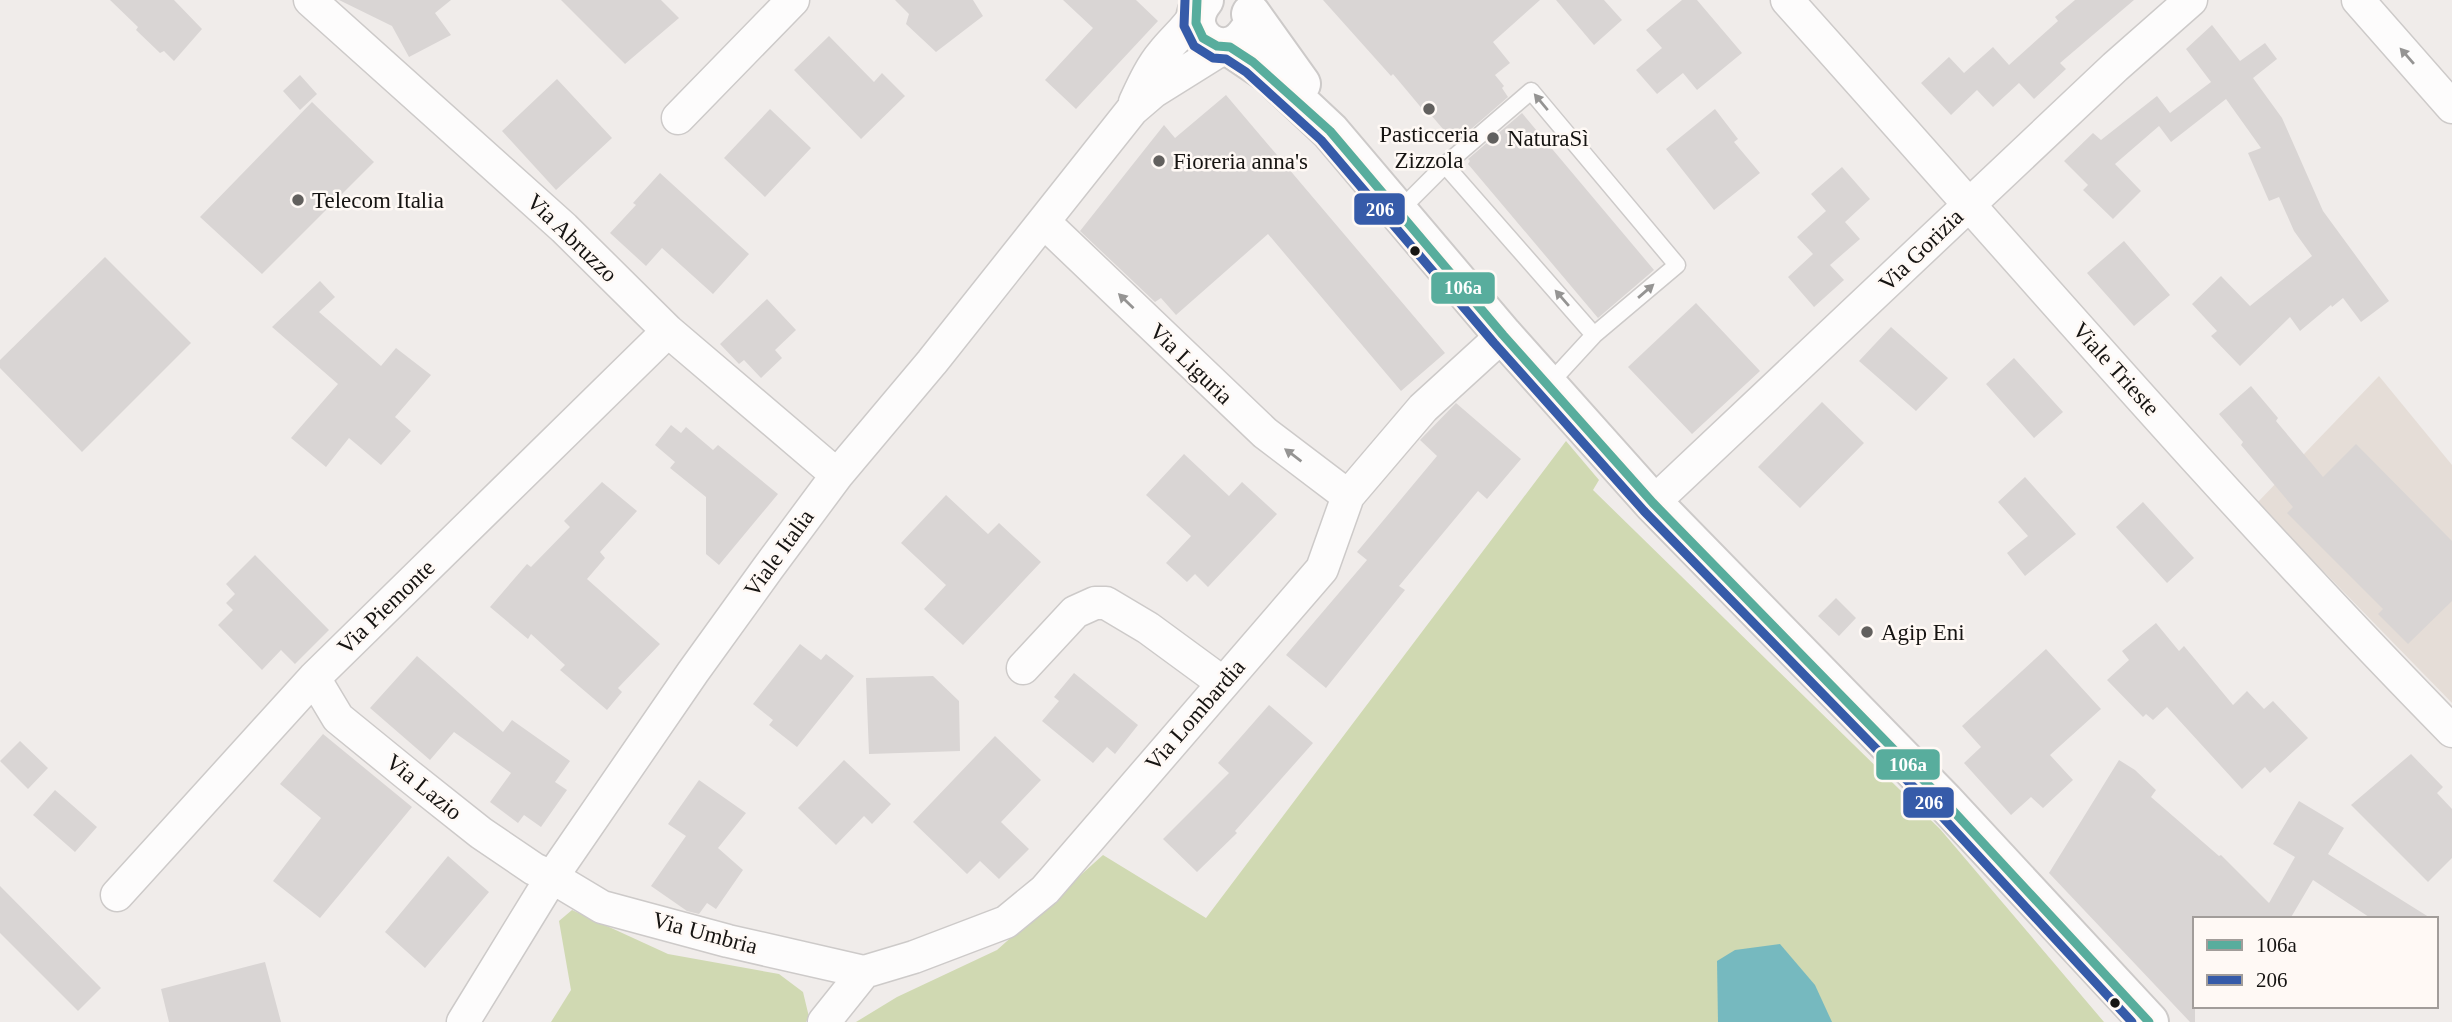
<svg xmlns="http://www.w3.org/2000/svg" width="2452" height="1022" font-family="Georgia,serif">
<rect width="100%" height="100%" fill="#f0ecea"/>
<path fill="#e5ddd7" d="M2379,376L2452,465V703L2257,503Z"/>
<path fill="#d0d9b2" d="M1566,441L1599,480L1593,490L1940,829L2104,1022H856L897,997L997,950L1103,855L1206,918Z
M572,910L668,954L779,974L803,992L809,1017L806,1022H551L571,990L559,921Z"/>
<path fill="#76b9bf" d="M1780,944L1815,985L1832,1022H1718L1717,961L1735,950Z"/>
<path fill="#d9d5d4" d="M110,0H174L202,29L174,61L164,51L160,53L136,30L138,27Z
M339,0H451L435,13L451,35L409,57L392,26Z
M561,0H661L679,18L625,64Z
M895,0H973L983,16L936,52L906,24L909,14Z
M1063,0H1136L1158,21L1076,109L1045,80L1093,28Z
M1323,0H1540L1493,42L1510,63L1495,75L1504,86L1502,88L1508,97L1455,143L1431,115L1429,117L1393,74L1391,76Z
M1556,0H1604L1622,20L1594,45Z
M1682,0H1697L1742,53L1697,90L1683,73L1657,94L1636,70L1662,48L1646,30Z
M2075,0H2134L2060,63L2066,69L2034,99L2019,83L1993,107L1977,90L1951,115L1921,83L1949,57L1964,73L1993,47L2009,65L2058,21L2055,17Z
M2212,25L2240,61L2265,43L2277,59L2253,78L2282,118L2323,211L2389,301L2361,322L2343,298L2332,307L2331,305L2300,331L2290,317L2240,366L2211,336L2217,331L2192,304L2221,276L2250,306L2312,256L2294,231L2279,197L2269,201L2248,153L2261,148L2226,99L2171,142L2159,126L2115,164L2141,191L2113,219L2083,190L2088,185L2064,161L2093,133L2101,140L2157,96L2170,113L2211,82L2186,49Z
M829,36L874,82L882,73L905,96L861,139L794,70Z
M300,75L317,94L300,110L283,91Z
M557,79L612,138L556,190L502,131Z
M1226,95L1445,353L1401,391L1268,234L1176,315L1161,298L1155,302L1080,231L1164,125L1175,138Z
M312,102L374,162L262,274L200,217Z
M770,109L811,148L765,197L724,158Z
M1715,109L1738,139L1734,142L1760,173L1714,210L1666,149Z
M1522,113L1654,270L1598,318L1468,164L1470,161L1468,159Z
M1842,167L1870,199L1845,222L1860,239L1830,265L1844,280L1814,307L1788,277L1813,254L1797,237L1826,211L1811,194Z
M660,173L749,254L713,294L662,248L646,266L610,233L636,205L633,203Z
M2124,241L2170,295L2134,326L2087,273Z
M105,257L191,343L82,452L0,368V360Z
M320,281L335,297L319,312L381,366L396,348L431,375L395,417L411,431L381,465L349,438L326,467L291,438L338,384L272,327Z
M767,299L796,330L775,350L782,358L761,378L744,360L739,364L720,344Z
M1696,303L1760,371L1692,434L1628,367Z
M1891,327L1948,378L1916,411L1859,361Z
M2014,358L2063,412L2034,438L1986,384Z
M2251,386L2278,418L2276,421L2323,477L2356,444L2452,541V601L2408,644L2378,614L2383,609L2287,513L2293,507L2241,445L2243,442L2219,414Z
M1822,402L1864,443L1800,508L1758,467Z
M1456,403L1521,459L1487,499L1478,491L1399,586L1405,590L1326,688L1286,655L1367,560L1357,552L1437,456L1420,440Z
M671,425L681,433L686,427L713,450L718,445L778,494L719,565L706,554V497L670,468L675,462L655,445Z
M1184,454L1229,496L1242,482L1277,514L1208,587L1195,574L1187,582L1166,563L1191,536L1146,495Z
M2025,477L2076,534L2025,576L2007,553L2028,536L1998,502Z
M602,482L637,511L600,552L605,558L587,579L660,644L618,688L622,692L607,710L560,670L565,665L531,634L528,639L490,607L527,564L531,567L570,527L564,521Z
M946,495L988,534L999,523L1041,562L963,645L924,609L946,585L901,543Z
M2143,502L2194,558L2167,583L2116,527Z
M255,555L329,630L295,664L281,650L262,670L218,625L233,610L226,603L235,594L226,584Z
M1836,598L1856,618L1839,636L1818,616Z
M2156,623L2179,651L2184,646L2233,705L2247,691L2264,709L2273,701L2308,738L2270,773L2265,767L2242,789L2167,707L2153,720L2146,714L2143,717L2107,680L2129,660L2122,651Z
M800,644L821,660L826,654L854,676L797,747L769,725L773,720L753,704Z
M2046,649L2101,709L2050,755L2073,780L2043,808L2031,797L2011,815L1964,763L1981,747L1962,726Z
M417,656L503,732L512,720L570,761L555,782L567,790L541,827L524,815L518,823L490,802L511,773L454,732L430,760L370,708Z
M1074,673L1138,725L1115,754L1107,747L1093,763L1042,721L1059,701L1054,697Z
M933,676L959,701L960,751L869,754L866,678Z
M1269,705L1313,743L1235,831L1237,833L1197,872L1163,839L1229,773L1218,763Z
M323,734L412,807L320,918L273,881L321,818L280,784Z
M995,736L1041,780L1001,822L1029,849L999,879L980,861L967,874L913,822Z
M20,741L48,768L28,789L0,761Z
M2411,754L2443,787L2437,793L2452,809V858L2428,882L2351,805Z
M844,760L891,804L872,824L864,816L836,845L798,808Z
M2119,760L2135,770L2156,790L2151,797L2219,856L2221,855L2269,903L2295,857L2273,844L2299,801L2344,828L2328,854L2432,919H2372L2313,880L2290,919H2195V1022H2190L2049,873Z
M699,780L746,813L718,848L743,870L716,909L707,903L699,914L687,911L651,886L686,836L668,824Z
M55,790L97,827L75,852L33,815Z
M448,856L489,892L425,968L385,932Z
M0,886L101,988L78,1011L0,933Z
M265,962L281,1022H169L161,989Z"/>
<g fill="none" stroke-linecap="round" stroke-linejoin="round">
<g stroke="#cdcac9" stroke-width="19">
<path id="lane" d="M1445,165L1531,91L1677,265L1594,335
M1399,211L1445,165L1594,335L1548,385"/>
</g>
<g stroke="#cdcac9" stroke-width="35">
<path id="street" d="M310,0L564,228L668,331L837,475
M1787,0C2007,245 2221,496 2452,731
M2358,0L2452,107
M1135,102C1143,85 1151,67 1163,53C1174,39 1186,30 1196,14
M678,118L793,0
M1044,222L1265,433L1348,496
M1653,503L2115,67L2191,0
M1023,668L1075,612L1095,603H1106L1148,628L1223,683
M314,678L338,718L408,775L481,833L534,869L552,877L602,907L728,941L864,972
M117,895L314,678L668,331
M463,1022L552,877L693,672L768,568L837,475L932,362L1132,110L1153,92L1225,47
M824,1022L864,972L914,957L1006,922L1045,890L1322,569L1348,496L1423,408L1503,335"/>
</g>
<g stroke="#cdcac9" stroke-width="42">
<path id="secondary" d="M1204,0C1177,33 1225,68 1248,32
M1251,14L1301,84
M1230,47L1267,72L1330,131L1503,335L1653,503L1944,801L2149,1022"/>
</g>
<use href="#lane" stroke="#fdfcfc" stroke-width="16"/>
<use href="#street" stroke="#fdfcfc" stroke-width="32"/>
<use href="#secondary" stroke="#fdfcfc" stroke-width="38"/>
<g stroke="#fff9f5" stroke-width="14">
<path id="bus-1" d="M1197,0L1196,23L1203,38L1217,46L1230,47L1253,62L1330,131L1503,335L1653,503L1944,801L2149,1022"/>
</g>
<g stroke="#fff9f5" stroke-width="14">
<path id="bus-2" d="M1185,0L1184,26L1194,46L1213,58L1226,59L1246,72L1321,140L1494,343L1644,511L1935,809L2132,1022"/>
</g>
<use href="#bus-1" stroke="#58ad9d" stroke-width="9"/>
<use href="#bus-2" stroke="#365ba9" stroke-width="9"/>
</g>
<defs><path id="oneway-solid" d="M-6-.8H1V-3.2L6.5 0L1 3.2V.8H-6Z" transform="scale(1.75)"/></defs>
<g fill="#959493">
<use href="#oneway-solid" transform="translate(2407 56) rotate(-131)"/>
<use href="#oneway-solid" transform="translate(1541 102) rotate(-130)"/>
<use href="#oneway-solid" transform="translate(1646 291) rotate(-41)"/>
<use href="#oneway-solid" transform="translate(1562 298) rotate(-131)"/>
<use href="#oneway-solid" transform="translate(1126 301) rotate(-136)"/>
<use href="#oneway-solid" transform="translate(1293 455) rotate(-143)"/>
</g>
<g fill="#62605e" stroke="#fff9f5" stroke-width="2.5">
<circle cx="1429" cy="109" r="7"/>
<circle cx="1493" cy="138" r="7"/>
<circle cx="1159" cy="161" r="7"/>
<circle cx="298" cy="200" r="7"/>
<circle cx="1867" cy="632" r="7"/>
</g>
<g fill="#161412" stroke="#fff9f5" stroke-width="2.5">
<circle cx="1415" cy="251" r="6"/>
<circle cx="2115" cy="1003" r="6"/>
</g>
<g text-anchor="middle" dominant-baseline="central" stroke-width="5" stroke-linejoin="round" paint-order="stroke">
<g font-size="23" fill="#161412" stroke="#fff9f5" text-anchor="start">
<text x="1429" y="134" text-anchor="middle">Pasticceria<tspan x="1429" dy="26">Zizzola</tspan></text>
<text x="1507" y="138">NaturaSì</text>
<text x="1173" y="161">Fioreria anna's</text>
<text x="312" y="200">Telecom Italia</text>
<text x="1881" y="632">Agip Eni</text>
</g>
<g font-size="23" fill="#161412" stroke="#fff9f5">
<text transform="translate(572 238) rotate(44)">Via Abruzzo</text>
<text transform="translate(1921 250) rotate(-44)">Via Gorizia</text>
<text transform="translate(1191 364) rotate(44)">Via Liguria</text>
<text transform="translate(2116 369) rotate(48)">Viale Trieste</text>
<text transform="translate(779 553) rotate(-54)">Viale Italia</text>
<text transform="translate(386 607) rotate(-44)">Via Piemonte</text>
<text transform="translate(1195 715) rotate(-49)">Via Lombardia</text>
<text transform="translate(424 787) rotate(39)">Via Lazio</text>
<text transform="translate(705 933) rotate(15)">Via Umbria</text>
</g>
</g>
<g stroke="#fff9f5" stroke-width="2.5">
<rect x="1353" y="192" width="53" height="34" rx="7" fill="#365ba9"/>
<rect x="1430" y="271" width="66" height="34" rx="7" fill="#58ad9d"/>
<rect x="1875" y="748" width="66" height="33" rx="7" fill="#58ad9d"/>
<rect x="1902" y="786" width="53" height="33" rx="7" fill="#365ba9"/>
</g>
<g font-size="19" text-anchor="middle" font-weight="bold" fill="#fff">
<text x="1380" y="216">206</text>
<text x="1463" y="294">106a</text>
<text x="1908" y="771">106a</text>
<text x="1929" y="809">206</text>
</g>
<rect x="2193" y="917" width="245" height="91" fill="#fff9f5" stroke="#a29d9a" stroke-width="2"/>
<rect x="2207" y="940" width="35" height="10" fill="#58ad9d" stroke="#a29d9a" stroke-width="2"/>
<text x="2256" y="952" font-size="21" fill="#161412">106a</text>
<rect x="2207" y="975" width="35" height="10" fill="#365ba9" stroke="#a29d9a" stroke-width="2"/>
<text x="2256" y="987" font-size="21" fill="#161412">206</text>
</svg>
